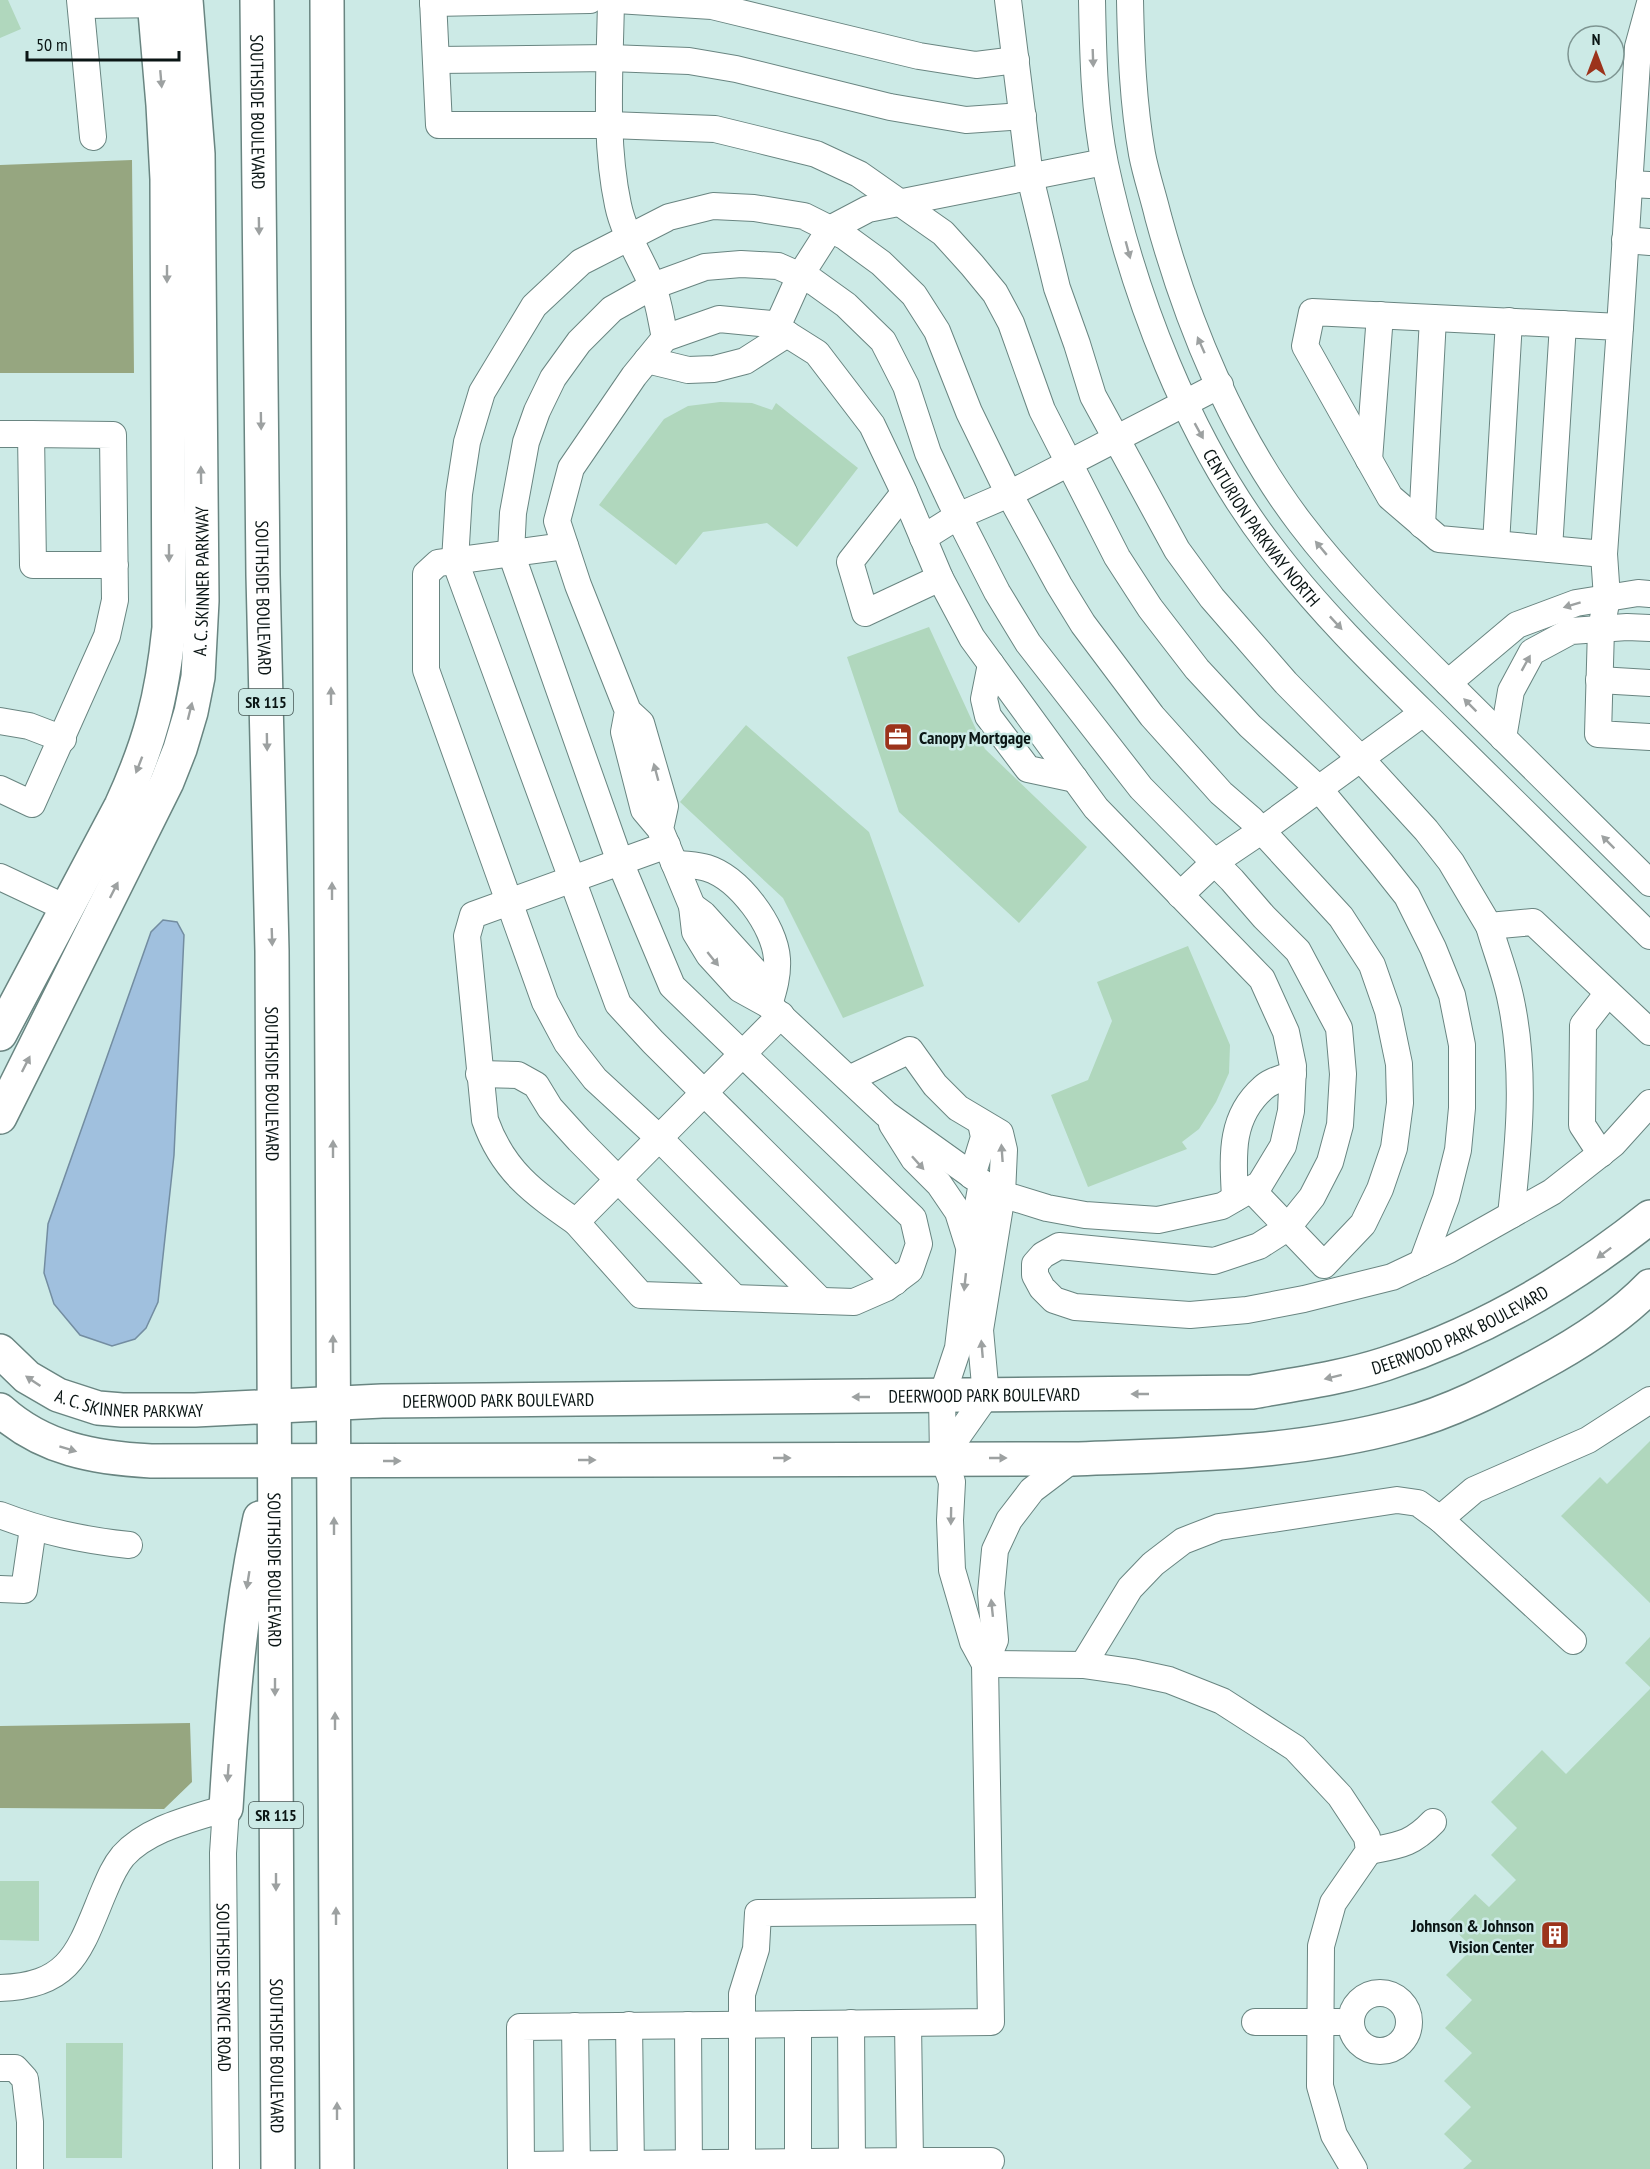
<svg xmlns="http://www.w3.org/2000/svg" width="1650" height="2169" font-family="'PT Sans Narrow',sans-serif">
<rect width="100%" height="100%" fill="#cceae6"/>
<path fill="#96a680" d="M132,160L134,373H0V165Z
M190,1723L192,1782L164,1809L0,1808V1726Z"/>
<path fill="#a0c0de" stroke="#738da1" stroke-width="1.5" d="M163,920L177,922L184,935L174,1155L158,1302L146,1328L135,1339L112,1346L80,1335L54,1304L44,1273L48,1224L151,932Z"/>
<path fill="#b0d7bd" d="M0,0H8L21,29L0,38Z
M720,402L752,403L772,410L776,403L858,468L797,547L767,523L703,532L676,565L599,505L664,419L688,406Z
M929,627L985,749L1087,847L1019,923L899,812L847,657Z
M746,725L869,832L924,986L843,1018L783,898L680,802Z
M1188,946L1230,1045L1229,1073L1216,1102L1199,1129L1182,1142L1187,1149L1088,1187L1051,1095L1088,1080L1112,1021L1097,982Z
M1650,1441V1603L1561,1516L1600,1477L1607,1484Z
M1650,1637V1687L1625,1663Z
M1650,1689V2169H1463L1472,2161L1444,2134L1471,2107L1444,2081L1472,2053L1445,2028L1472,2000L1446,1975L1473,1948L1447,1923L1475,1894L1489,1907L1516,1880L1491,1855L1517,1828L1491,1802L1542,1750L1566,1774Z
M0,1881H39V1941L0,1940Z
M66,2043H123L122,2158H66Z"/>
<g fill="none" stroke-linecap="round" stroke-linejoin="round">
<g stroke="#698581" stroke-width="28">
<g id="minor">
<path d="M80,0L93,137"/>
<path d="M433,0L439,125H610L715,129L760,140L816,154L859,174L943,233L972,265L995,293L1011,323L1042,410L1117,557L1150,608L1197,669L1250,726L1319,789L1380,862L1407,896L1433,948L1452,995L1462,1045V1108L1458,1150L1446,1198L1422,1263"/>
<path d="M611,0C610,66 604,140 618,205C624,234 641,258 652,285C659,301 661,320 665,338"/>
<path d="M617,0L712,6L919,56L976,65L1016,60"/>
<path d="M1008,0L1030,177L1057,288L1077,344L1093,396L1177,550L1212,598L1286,683L1361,759L1426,830L1451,862L1489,926L1533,922L1650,1032"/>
<path id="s1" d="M1092,0C1093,54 1094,111 1105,164C1133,295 1188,439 1270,546C1321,614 1384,674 1444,733C1513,801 1581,868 1650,936"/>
<path d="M1130,0C1131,51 1133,103 1142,154C1146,175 1153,195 1158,216C1187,323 1233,435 1301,524C1349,587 1408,643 1464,699C1526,760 1588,821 1650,883"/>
<path d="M433,3L590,0"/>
<path d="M81,5L173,4"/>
<path d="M436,60L610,58L689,61L736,69L890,107L966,120L1023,116"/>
<path d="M1629,184L1650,185"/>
<path d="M1625,240L1650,242"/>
<path d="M777,327L800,276L830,229L868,209L1104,162"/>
<path d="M1620,327L1638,47L1650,3"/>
<path d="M647,360L688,370L714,369L745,361L787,334"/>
<path d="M0,434H31"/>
<path d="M1369,460L1380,315"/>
<path d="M904,493L850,562L865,613L940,578"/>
<path d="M1422,525L1433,318"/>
<path d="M923,538L958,516L1009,494L1220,385"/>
<path d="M1496,544L1509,321"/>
<path d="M565,546L438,563L426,574V670L545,1002L567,1043L595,1079L659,1138L821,1301"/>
<path d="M1549,549L1563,324"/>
<path d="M1604,554L1439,539L1390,497L1305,346L1312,312L1620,327L1604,554L1607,598L1601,629L1598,734L1650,737"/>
<path d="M991,664L984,699L988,716L1028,769L1075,779"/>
<path d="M1599,680L1650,683"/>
<path d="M1448,683L1517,625L1576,603L1638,593L1650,594"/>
<path d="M628,711L624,732L644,810L660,829L692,906L695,932L709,955L740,989L769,1005L886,1114L995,1192L1047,1208L1085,1215L1158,1220L1222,1206L1260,1184L1283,1146L1291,1111L1293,1066L1286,1032L1262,979L1096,808L972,638L940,578L902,488L872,425L817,353L771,324L719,319L665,338L634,376L571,468L557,521L578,585L628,711L641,723L665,806L660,829"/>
<path d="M0,721L29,726L63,739"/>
<path d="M1503,738L1511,691L1532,652L1571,631L1627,627L1650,628"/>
<path d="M0,789L32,804L107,636L115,600L113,435L31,434L33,565H115"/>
<path d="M674,863C685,865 697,865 707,868C739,878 775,926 777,959C778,975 774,989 769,1005"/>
<path d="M0,877L66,908"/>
<path d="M1180,895L1215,862L1261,831L1423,713"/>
<path d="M692,906L703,914L760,977L769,1005"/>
<path d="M1489,926C1496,951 1506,975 1511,1001C1526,1072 1519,1143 1511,1215"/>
<path d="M781,1015L576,1222L641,1295L854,1302L886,1288L910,1270L919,1244L913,1218L672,986L620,862L511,553L513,513L526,442L537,411L553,378L579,342L612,309L653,286L705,267L741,264L778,266L814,282L846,305L883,341L906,386L928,453L951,502L997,592L1028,643L1141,788L1232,880L1264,917L1298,951L1339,1028L1343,1074L1340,1125L1330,1162L1312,1197L1287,1228L1259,1246L1214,1261L1059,1246L1043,1255L1035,1264V1275L1042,1288L1054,1300L1075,1307L1190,1315L1247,1310L1304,1299L1392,1277L1449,1250L1552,1192L1613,1144L1650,1103"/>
<path d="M479,1074L518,1075L536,1085L550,1108L579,1140L735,1298"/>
<path d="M849,1079L910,1050L935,1085L958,1108L1000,1133L1004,1150L1002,1194L980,1330L986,1396L943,1457"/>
<path d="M892,1124L914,1159L939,1184L958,1212L969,1247"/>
<path d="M1601,1154L1582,1125L1583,1025L1608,993"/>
<path d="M972,1176L984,1137L981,1123"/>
<path d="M982,1183L969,1253L958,1348L942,1396L943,1457L952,1482L950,1520L952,1570L973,1642L985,1664"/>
<path d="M1235,1198C1233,1157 1229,1118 1263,1088C1270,1081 1283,1078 1293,1074"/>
<path d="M576,1222C533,1192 503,1171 485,1120L467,936L473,915L667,845"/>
<path d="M895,1282L653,1042L618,1004L455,561L459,494L467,442L482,392L534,306L581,262L669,217L713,206L754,208L804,216L844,236L881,263L914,295L937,331L969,412L1007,490L1059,585L1083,624L1152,716L1221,793L1251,819L1341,917L1372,965L1388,1011L1399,1064L1400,1103L1394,1148L1380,1189L1363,1224L1324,1265L1251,1189"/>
<path d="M0,1515C44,1532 83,1540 129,1545"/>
<path d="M1440,1519L1474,1490L1588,1440L1650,1400"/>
<path d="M0,1589L24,1590L33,1528"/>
<path d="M985,1664L1083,1665L1132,1672L1169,1680L1222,1701L1295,1748L1340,1796L1367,1837L1369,1851L1333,1903L1321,1946L1320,2086L1334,2135L1354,2169"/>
<path d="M1083,1665L1130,1588L1153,1564L1183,1541L1219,1527L1397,1500L1418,1503L1440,1519L1573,1641"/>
<path d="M1369,1851C1399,1845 1411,1845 1433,1822"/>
<path id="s2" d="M0,1988C70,1986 79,1952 102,1896C108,1882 113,1868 123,1856C148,1828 192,1819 226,1808L223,1853L226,2169"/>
<circle cx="1380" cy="2022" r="29"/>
<path d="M1255,2022H1339"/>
<path d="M851,2023L852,2161"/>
<path d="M798,2024V2162"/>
<path d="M629,2025L631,2169"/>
<path d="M688,2025L689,2169"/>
<path d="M575,2026L577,2169"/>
<path d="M0,2068H15L25,2079L30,2122V2169"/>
<path d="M910,2161H991"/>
<path d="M742,2162V1994L756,1949L758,1913L989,1911"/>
<path d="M521,2165L910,2161L908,2023"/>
<path d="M521,2169L520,2027L991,2022L985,1664L995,1640L991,1593L995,1550L1009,1520L1032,1490L1073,1459"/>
</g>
</g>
<g stroke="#698581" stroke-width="36">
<g id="major">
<path d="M0,1034L121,806C150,743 162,697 169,628L167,179L163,105L154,0"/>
<path id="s3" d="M0,1117L167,782L180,749L191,712L198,677L202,601L198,154L186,0"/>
<path id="s4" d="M0,1351L27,1377L58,1395L98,1408L122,1410H195L382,1401L1252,1392C1296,1384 1342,1378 1385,1364C1483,1332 1570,1281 1650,1217"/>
<path d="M0,1410C43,1449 95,1458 151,1461L1073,1459C1183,1455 1296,1454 1402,1425C1451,1412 1495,1389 1539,1365C1578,1344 1619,1318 1650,1286"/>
</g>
</g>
<g stroke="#698581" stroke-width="36">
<g id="highway">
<path id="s5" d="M257,0L263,575L272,951L278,2169"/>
<path d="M327,0L337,2169"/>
<path d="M226,1808C232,1710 239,1614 260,1518"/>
</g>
</g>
<use href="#minor" stroke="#fff" stroke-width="26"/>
<use href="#major" stroke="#fff" stroke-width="33"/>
<use href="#highway" stroke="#fff" stroke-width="33"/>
</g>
<defs><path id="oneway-solid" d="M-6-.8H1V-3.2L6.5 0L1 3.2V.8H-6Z" transform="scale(1.5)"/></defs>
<g fill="#9da1a1">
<use href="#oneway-solid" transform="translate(1093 58) rotate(88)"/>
<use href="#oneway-solid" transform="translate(161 79) rotate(85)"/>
<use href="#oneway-solid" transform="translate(259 226) rotate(89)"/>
<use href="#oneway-solid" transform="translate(1128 250) rotate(75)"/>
<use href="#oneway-solid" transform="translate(167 274) rotate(90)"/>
<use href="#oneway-solid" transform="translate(1201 345) rotate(-114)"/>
<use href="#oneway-solid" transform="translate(261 421) rotate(89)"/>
<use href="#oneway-solid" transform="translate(1199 431) rotate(61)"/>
<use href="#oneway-solid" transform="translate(201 475) rotate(-91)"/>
<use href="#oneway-solid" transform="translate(1321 548) rotate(-130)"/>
<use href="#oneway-solid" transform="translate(169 553) rotate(90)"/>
<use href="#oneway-solid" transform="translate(1572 605) rotate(163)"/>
<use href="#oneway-solid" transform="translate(1336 623) rotate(47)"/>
<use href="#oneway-solid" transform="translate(1526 663) rotate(-61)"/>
<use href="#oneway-solid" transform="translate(331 696) rotate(-90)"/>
<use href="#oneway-solid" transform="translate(1470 705) rotate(-135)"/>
<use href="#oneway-solid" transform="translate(190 711) rotate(-76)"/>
<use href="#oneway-solid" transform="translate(267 742) rotate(89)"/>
<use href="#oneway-solid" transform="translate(139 765) rotate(111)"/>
<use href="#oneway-solid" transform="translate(656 772) rotate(-105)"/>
<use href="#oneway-solid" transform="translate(1608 842) rotate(-135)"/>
<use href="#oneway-solid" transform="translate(114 890) rotate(-63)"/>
<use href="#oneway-solid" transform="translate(332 891) rotate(-90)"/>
<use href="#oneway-solid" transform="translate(272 937) rotate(88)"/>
<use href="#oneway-solid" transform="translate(713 959) rotate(51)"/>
<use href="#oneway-solid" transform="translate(26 1064) rotate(-63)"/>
<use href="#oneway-solid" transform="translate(333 1149) rotate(-90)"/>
<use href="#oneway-solid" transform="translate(1002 1153) rotate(-94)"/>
<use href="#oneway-solid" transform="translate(918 1163) rotate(48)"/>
<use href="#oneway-solid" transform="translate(1604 1253) rotate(143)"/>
<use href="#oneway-solid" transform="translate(965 1282) rotate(96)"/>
<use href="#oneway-solid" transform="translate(333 1344) rotate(-90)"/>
<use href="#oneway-solid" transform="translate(982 1349) rotate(-95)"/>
<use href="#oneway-solid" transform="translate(1333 1377) rotate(166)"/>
<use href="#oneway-solid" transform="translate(33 1381) rotate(-146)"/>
<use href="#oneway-solid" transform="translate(1140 1394) rotate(180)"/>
<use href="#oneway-solid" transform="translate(861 1397) rotate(180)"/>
<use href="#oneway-solid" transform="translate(68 1449) rotate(17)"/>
<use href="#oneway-solid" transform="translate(782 1458)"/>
<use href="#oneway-solid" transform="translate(998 1458)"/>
<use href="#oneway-solid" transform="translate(587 1460)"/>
<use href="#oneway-solid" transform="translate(392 1461)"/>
<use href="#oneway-solid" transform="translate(951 1516) rotate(91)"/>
<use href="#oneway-solid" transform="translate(334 1526) rotate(-90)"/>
<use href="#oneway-solid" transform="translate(248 1580) rotate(99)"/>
<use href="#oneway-solid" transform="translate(992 1608) rotate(-96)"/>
<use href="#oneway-solid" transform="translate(275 1687) rotate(90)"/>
<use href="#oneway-solid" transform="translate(335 1721) rotate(-90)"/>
<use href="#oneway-solid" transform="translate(228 1773) rotate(94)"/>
<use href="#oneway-solid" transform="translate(276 1882) rotate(90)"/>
<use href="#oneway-solid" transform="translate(336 1916) rotate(-90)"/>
<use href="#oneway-solid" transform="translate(337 2111) rotate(-90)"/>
</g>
<defs>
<g id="office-square" transform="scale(1.5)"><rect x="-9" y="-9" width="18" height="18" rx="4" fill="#9c331b" stroke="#cceae6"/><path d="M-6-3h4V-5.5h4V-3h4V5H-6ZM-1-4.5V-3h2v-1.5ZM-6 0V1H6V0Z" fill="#fff"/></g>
<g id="building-square" transform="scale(1.5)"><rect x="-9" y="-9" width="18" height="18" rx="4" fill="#9c331b" stroke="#cceae6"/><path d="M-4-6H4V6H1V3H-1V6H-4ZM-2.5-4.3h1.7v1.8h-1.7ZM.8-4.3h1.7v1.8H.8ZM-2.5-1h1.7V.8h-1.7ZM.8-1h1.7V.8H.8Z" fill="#fff"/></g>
</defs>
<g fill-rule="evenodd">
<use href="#office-square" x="898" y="737"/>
<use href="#building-square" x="1555" y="1935"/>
</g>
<g text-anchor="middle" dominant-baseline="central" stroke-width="5" stroke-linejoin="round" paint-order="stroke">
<g fill="#cceae6" stroke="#445553" stroke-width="1.5">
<rect x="239" y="689" width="54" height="26" rx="4.5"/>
<rect x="249" y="1802" width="54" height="26" rx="4.5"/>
</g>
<g font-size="16" font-weight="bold" fill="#0a1514">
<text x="266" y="702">SR 115</text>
<text x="276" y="1815">SR 115</text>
</g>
<g font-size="18" fill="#0a1514" stroke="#cceae6">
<text stroke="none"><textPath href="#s5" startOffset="112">SOUTHSIDE BOULEVARD</textPath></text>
<text stroke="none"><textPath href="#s1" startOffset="564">CENTURION PARKWAY NORTH</textPath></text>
<text stroke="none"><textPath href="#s3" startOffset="580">A. C. SKINNER PARKWAY</textPath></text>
<text stroke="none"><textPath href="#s5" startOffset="598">SOUTHSIDE BOULEVARD</textPath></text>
<text stroke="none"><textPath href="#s5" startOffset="1084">SOUTHSIDE BOULEVARD</textPath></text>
<text stroke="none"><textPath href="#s4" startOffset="1488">DEERWOOD PARK BOULEVARD</textPath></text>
<text stroke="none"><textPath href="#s4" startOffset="1002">DEERWOOD PARK BOULEVARD</textPath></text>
<text stroke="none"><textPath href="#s4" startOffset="146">A. C. SKINNER PARKWAY</textPath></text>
<text stroke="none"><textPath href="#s4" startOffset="516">DEERWOOD PARK BOULEVARD</textPath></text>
<text stroke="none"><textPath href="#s5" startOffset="1570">SOUTHSIDE BOULEVARD</textPath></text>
<text stroke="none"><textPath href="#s2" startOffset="490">SOUTHSIDE SERVICE ROAD</textPath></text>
<text stroke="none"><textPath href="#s5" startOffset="2056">SOUTHSIDE BOULEVARD</textPath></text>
</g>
<g font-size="18" font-weight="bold" fill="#0a1514" stroke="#cceae6" text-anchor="start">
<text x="919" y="737">Canopy Mortgage</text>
<text x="1534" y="1925" text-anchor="end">Johnson &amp; Johnson<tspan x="1534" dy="21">Vision Center</tspan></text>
</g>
</g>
<g transform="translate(1596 54)"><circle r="28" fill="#cceae6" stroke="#7e9592" stroke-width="1.5"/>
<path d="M0-4.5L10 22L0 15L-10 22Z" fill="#9c331b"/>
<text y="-9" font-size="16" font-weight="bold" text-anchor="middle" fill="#0a1514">N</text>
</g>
<path d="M27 51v9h152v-9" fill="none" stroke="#0a1514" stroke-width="3"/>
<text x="36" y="51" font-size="18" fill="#0a1514" stroke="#cceae6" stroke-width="4.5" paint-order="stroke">50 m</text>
</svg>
